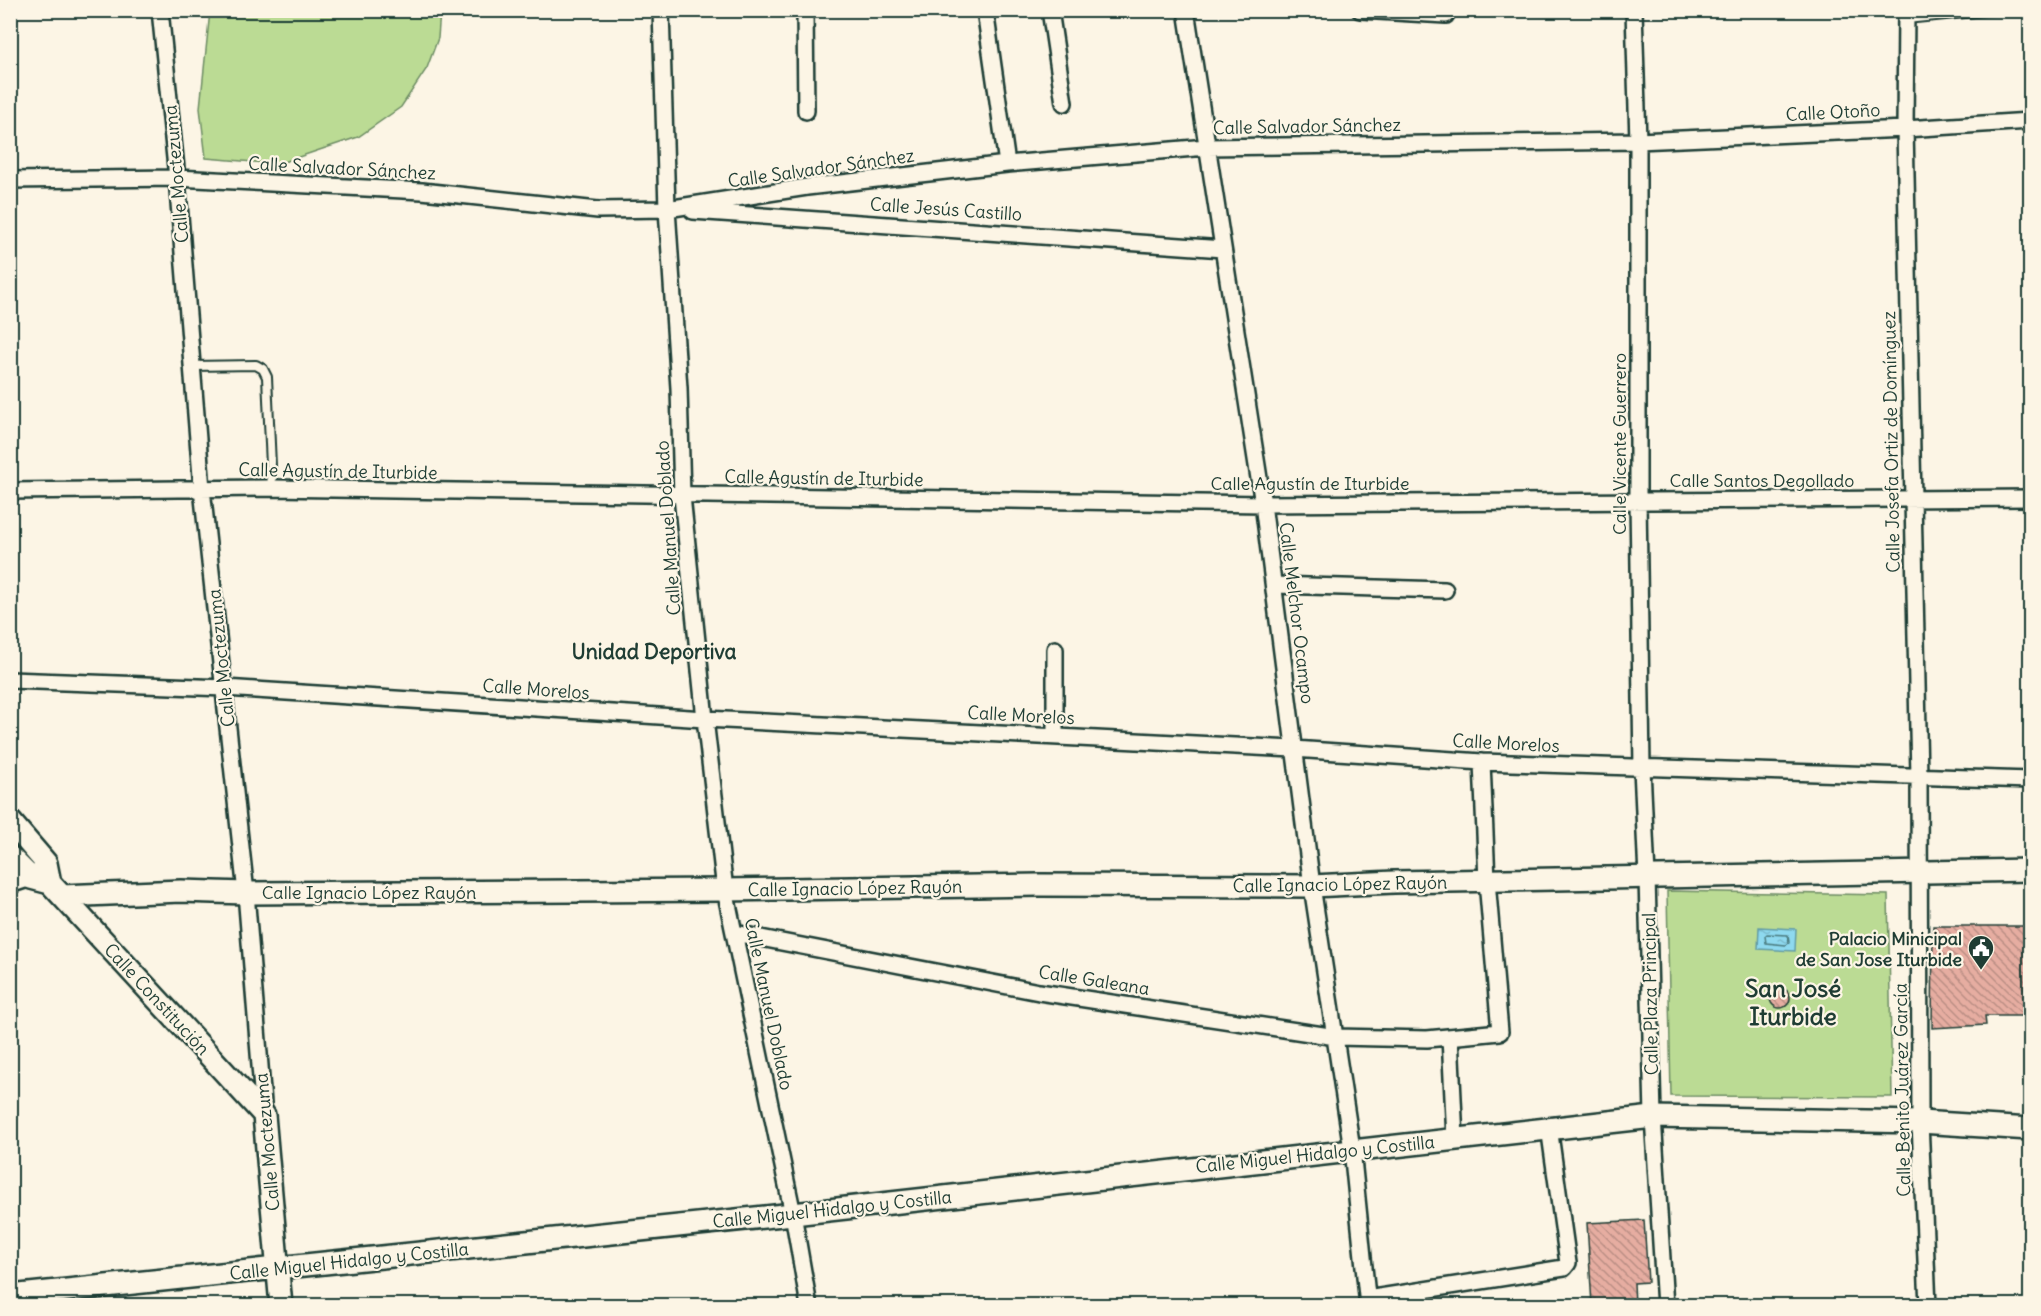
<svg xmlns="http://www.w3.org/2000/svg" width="2041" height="1316" font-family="Delius,sans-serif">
<defs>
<pattern id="water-ripples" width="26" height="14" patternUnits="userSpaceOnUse" patternTransform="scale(1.5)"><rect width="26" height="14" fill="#8ed9ef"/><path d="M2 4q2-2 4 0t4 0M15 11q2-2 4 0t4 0" fill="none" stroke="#7abbce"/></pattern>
<pattern id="building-back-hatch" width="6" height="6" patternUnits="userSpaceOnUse" patternTransform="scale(1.5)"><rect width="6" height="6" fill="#e6ada1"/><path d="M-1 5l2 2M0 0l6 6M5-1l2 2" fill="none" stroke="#ba8e84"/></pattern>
</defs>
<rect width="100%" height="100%" fill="#fcf5e5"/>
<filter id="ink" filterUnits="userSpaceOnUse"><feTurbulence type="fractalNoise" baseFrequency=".0167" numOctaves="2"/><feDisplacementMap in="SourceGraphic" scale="12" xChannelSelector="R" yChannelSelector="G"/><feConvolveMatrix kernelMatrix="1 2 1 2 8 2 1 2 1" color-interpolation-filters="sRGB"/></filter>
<g filter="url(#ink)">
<path fill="#bbdb94" stroke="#6d8c64" stroke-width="1.5" d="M210,11V10L440,11L438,38L427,68L401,107L358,137L278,164L206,158L200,108Z
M1667,891L1888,895L1892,1097L1671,1096Z"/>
<path fill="url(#water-ripples)" stroke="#629ba4" stroke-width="1.5" d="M1759,927L1796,929L1795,951L1758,949Z"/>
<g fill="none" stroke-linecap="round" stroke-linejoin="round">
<path stroke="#4b7b7f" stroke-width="1.5" d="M1767,934L1788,935L1789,943L1786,945L1766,943L1765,936Z"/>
</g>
<path fill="url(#building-back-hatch)" stroke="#1f3d34" stroke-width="1.5" d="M1933,926H2031V1016H1985L1986,1025L1932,1028Z
M1770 998a10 10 0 1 1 20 0a10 10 0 1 1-20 0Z
M1644,1220L1648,1282L1634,1283L1635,1305H1592L1587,1223Z"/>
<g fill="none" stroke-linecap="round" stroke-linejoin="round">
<g stroke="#1f3d34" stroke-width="12">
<path id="lane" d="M1906,19L1995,10
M192,366L256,365L263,369L267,377L272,488"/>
</g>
<g stroke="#1f3d34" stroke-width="20">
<path id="street" d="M160,10L177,178L202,489L246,893L264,1115
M661,10L667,209L679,388L682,496L705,719L725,890L793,1214L809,1306
M805,10L806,111
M985,10L1007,164
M1050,10L1064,103
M1186,10L1263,504L1312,886L1352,1149L1368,1306
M1360,10L1446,15
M1634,10L1638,141V500L1642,768L1647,877L1653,1117L1665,1306
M1906,10L1905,129L1919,776L1920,1122L1928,1306
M10,180L177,178L422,191L598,210L667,209L807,187L1007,164L1207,147L1638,141L1905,129L2030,121
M693,211L1223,249
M10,491L272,488L1263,504L2030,498
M1274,585L1445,590
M1055,649V736
M10,680L225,688L705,719L1294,749L1482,762L2030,780
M10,885L31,878L37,872
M735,933L1039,992L1336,1037L1427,1039L1500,1032L1487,881L1482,762
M1450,1037L1455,1139
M1367,1299L1564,1268L1568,1263L1549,1127"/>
</g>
<g stroke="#1f3d34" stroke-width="26">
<path id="secondary" d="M10,821L46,863L50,883
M10,857L31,878L50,883L264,1115L281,1306
M62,896L181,891L246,893L725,890L1039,885L1312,886L1394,882L2030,870
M10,1296L793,1214L1653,1117L1920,1122L2030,1129"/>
</g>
<use href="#lane" stroke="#fcf5e5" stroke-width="8"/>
<use href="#street" stroke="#fcf5e5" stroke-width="15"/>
<use href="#secondary" stroke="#fcf5e5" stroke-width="21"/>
</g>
</g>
<defs>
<g id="civic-pin" transform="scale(1.35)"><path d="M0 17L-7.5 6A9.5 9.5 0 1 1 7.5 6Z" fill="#1f3d34" stroke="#fcf5e5"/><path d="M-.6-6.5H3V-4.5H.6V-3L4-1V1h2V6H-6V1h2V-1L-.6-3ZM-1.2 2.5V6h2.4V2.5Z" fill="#fff"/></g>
</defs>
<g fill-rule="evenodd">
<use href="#civic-pin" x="1981" y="948"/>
</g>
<g text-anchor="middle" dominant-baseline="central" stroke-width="4.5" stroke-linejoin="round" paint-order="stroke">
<g font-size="18" fill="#1f3d34" stroke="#fcf5e5">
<text transform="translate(1833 112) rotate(-3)">Calle Otoño</text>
<text transform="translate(1307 126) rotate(-1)">Calle Salvador Sánchez</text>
<text transform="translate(342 168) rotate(3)">Calle Salvador Sánchez</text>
<text transform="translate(821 168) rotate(-8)">Calle Salvador Sánchez</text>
<text transform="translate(176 174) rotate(-95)">Calle Moctezuma</text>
<text transform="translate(946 209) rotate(4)">Calle Jesús Castillo</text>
<text transform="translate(1891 442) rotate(-91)">Calle Josefa Ortiz de Domínguez</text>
<text transform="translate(1619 444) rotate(-90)">Calle Vicente Guerrero</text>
<text transform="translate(338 471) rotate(1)">Calle Agustín de Iturbide</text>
<text transform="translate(824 478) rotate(1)">Calle Agustín de Iturbide</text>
<text x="1762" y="480">Calle Santos Degollado</text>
<text x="1310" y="483">Calle Agustín de Iturbide</text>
<text transform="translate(668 528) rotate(-94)">Calle Manuel Doblado</text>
<text transform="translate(1297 613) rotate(83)">Calle Melchor Ocampo</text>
<text transform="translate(221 658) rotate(-96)">Calle Moctezuma</text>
<text transform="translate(536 689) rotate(4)">Calle Morelos</text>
<text transform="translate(1021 715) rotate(3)">Calle Morelos</text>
<text transform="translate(1506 743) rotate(3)">Calle Morelos</text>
<text transform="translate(1340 884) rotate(-1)">Calle Ignacio López Rayón</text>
<text transform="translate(855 888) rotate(-1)">Calle Ignacio López Rayón</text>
<text x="369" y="892">Calle Ignacio López Rayón</text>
<text transform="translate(1094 980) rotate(9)">Calle Galeana</text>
<text transform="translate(1650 994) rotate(-91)">Calle Plaza Principal</text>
<text transform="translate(157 999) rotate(47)">Calle Constitución</text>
<text transform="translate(769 1004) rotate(78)">Calle Manuel Doblado</text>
<text transform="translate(1902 1090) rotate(-91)">Calle Benito Juárez García</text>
<text transform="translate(267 1142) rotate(-95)">Calle Moctezuma</text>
<text transform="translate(1315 1154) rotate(-6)">Calle Miguel Hidalgo y Costilla</text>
<text transform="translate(832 1209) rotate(-6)">Calle Miguel Hidalgo y Costilla</text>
<text transform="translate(349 1261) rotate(-6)">Calle Miguel Hidalgo y Costilla</text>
</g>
<g font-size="18" font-weight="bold" fill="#1f3d34" stroke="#fcf5e5" text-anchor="end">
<text x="1962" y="938">Palacio Minicipal<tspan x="1962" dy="21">de San Jose Iturbide</tspan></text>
</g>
<g font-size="21" font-weight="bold" fill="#1f3d34" stroke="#fcf5e5">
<text x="654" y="651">Unidad Deportiva</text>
</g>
<g font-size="24" font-weight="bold" fill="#1f3d34" stroke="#fcf5e5">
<text x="1793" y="988">San José<tspan x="1793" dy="28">Iturbide</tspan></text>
</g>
</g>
<rect width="2041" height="1316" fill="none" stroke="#fcf5e5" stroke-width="36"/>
<rect x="18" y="18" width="2005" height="1280" fill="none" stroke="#1f3d34" stroke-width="2" filter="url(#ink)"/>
</svg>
